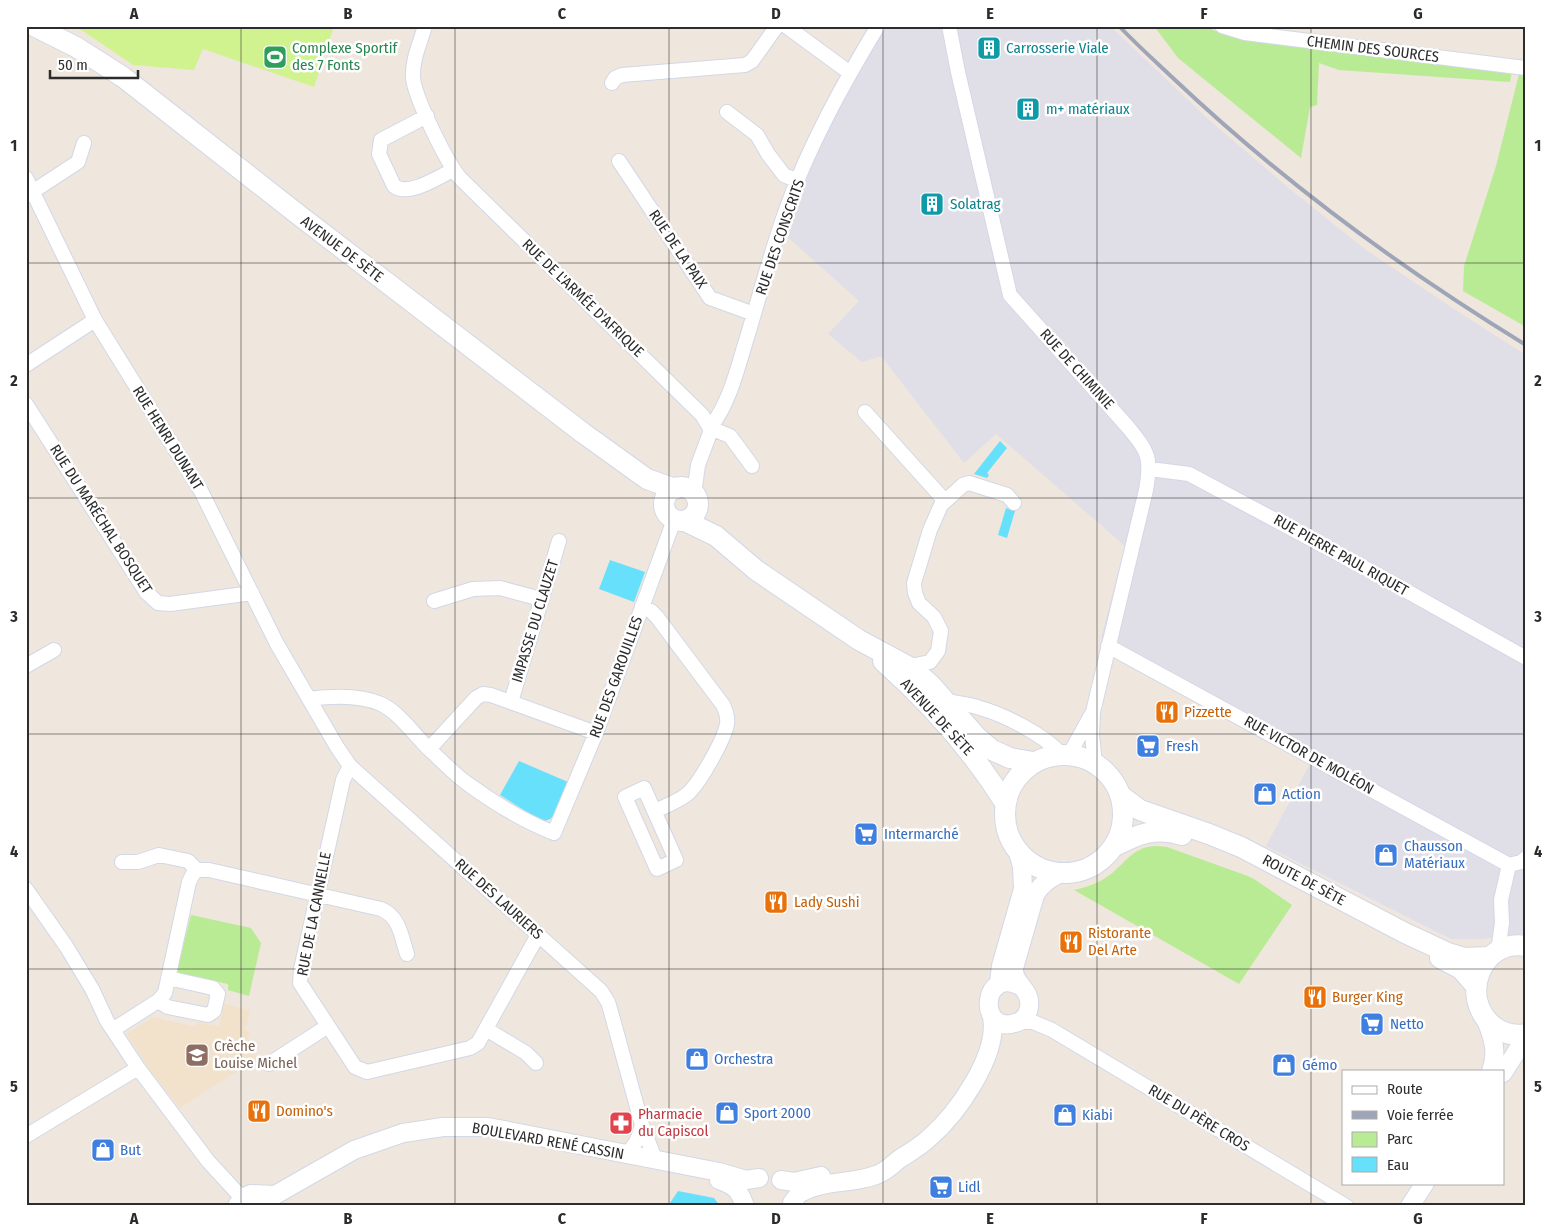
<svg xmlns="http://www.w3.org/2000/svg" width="1552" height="1232" font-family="'Fira Sans Condensed',sans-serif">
<rect width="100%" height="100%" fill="#efe6dd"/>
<path fill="#e0dee7" d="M878,26H1110L1208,119L1290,189L1366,250L1463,315L1526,355V933L1482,939H1451L1266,846L1315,754L1101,638L1125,546L996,434L964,463L881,356L862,362L828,334L859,301L773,224L849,67Z"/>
<path fill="#f2e2cb" d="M224,1004L250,1010L247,1026H245V1030L250,1031L246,1047L253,1050L256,1059L180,1108L151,1072L127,1034L153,1017L196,1027L197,1022L219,1026Z"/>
<path fill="#b9eb95" d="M1154,26H1206L1215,31L1250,41L1512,72L1510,82L1339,70L1319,63L1317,105L1310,107L1301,158L1178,58Z
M1519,74H1526V327L1463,291L1464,266L1496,166Z
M1157,846L1167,847L1245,875L1254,879L1292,905L1239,984L1074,890C1088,887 1099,883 1111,874C1127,861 1134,846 1157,846Z
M191,915L251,928L261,943L249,996L228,990V984L179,973L177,970Z"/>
<path fill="#d1f38f" d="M72,26H334L314,87L203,49L194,70L133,65L83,31Z"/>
<path fill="#67e0fb" d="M1000,441L1007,448L987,473L989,475L987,478L974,474Z
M1006,508L1015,511L1007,538L998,535Z
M610,560L645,572L634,602L599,589Z
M519,761L568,782C563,797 561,821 541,821L500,795Z
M678,1191L714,1198L720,1206H668Z"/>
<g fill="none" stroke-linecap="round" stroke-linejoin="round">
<g stroke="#d2d8e6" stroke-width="16">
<path id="minor" d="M425,26C420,43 412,60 413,78C415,98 447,163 460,178L702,415L710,428V433L698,465L694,494
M786,26L850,73
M949,26L958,72L1010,295L1127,426C1148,452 1152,456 1146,490L1093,712L1092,735L1095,763
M1222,26L1245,33L1526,68
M612,83L615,78L622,75L745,65L752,61L777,26
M727,112L757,135L768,154L784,175L798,181
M427,116L381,140L379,154L394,186C409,197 438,177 453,170
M619,161L710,298L754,314
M26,178L95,320L201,491L277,644L337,747L350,766L601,991L608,1002L611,1012L642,1125L655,1159
M26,196L78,162L84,143
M26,365L95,320
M26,404L146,592L158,603L170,604L252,593
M865,412L945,501
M752,466L730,436L710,428C729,403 736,374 745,344C759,299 770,254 786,210C809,145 843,84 878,26
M1150,469L1189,474L1378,575L1526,658
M434,601L473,589L500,588L541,599
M642,606L651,611L657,617L723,705C726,711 728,717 727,724C724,740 699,785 686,795C677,802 665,806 655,811
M1108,646L1509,865L1521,862L1526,858
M26,666L54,650
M910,666L930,662L938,651L941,631L934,617L919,603L915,593L914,583L930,530L941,505L963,485L969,483L1007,495L1014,503
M309,699C331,696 361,695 381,704C399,712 416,737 431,751C443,762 455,775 468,784C494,803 524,821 554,833L596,733L674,520
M946,701C957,703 969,704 980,708C1005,715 1044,735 1061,754
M511,702L559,541
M429,749L476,698L483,694L491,695L596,733
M1069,755L1091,715
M350,766L343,780L301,969L300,983L355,1067L367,1072L470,1048L478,1043L538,935
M644,788L676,860L657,869L625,797Z
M122,862H138L159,855L188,861L197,870H209L381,909C400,917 401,936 407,954
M26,889L66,946L92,989L107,1021L138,1068L208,1161L242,1198
M1498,951L1502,923L1501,900L1509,865
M158,1001L168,1007L208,1015L214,1011L218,994L213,988L168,978
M1019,1022H1033L1052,1030L1346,1206
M114,1029L158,1001L165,993L189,882L193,874L197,870
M486,1029L526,1053L536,1063
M269,1064L328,1026
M26,1136L138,1068
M624,1154C635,1148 639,1137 642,1125"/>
</g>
<g stroke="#d2d8e6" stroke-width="20">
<path id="tertiary" d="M996,987L999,982L1001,966L1023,889L1022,867L1018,852
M1022,987C981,964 977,1035 1015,1023C1023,1021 1028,1015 1029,1007C1032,989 1013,985 1014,968L1035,895C1041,884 1049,879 1061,873
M1486,1020C1493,1038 1498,1053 1491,1071
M1503,1073L1522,1043L1526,1040
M719,1180C736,1186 739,1190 745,1206
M781,1180L794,1182L821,1176
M792,1203C795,1199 798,1194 802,1192C824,1180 853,1184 876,1175C885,1172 891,1166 898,1160C908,1153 920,1147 929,1138C957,1114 999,1055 992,1017
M237,1206L242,1198L251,1194L275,1195L354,1150L403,1133L443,1127H488L719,1172L746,1180L759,1178
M1410,1206L1425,1183"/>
</g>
<g stroke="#d2d8e6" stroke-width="22">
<path id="secondary" d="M34,26L76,47L123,77L300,216L583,433L647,479L675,489
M664 504a17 17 0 1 1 34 0a17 17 0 1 1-34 0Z
M685,521L716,536L756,570L859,640L913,669L932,686L977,737L992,750L1010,758L1033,762
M883,661C930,703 972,750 1005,803
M1005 814a59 59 0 1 1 118 0a59 59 0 1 1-118 0Z
M1120,795L1140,810L1209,834L1241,847L1405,933L1448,953L1465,958L1489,957
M1113,847C1136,835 1156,826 1182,835
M1526,946C1482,938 1458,997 1493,1026C1502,1033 1514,1036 1526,1034
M1440,958L1461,969L1475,985"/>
</g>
<use href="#minor" stroke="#fff" stroke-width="14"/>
<use href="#tertiary" stroke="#fff" stroke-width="18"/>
<use href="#secondary" stroke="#fff" stroke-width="20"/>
<path stroke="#9fa5b8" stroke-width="4" d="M1119,26C1136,44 1155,61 1174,79C1281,180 1400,268 1526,345"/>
</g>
<path fill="none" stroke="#2c2c2c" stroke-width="1" stroke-opacity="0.55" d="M241,26V1206M455,26V1206M669,26V1206M883,26V1206M1097,26V1206M1311,26V1206M26,263H1526M26,498H1526M26,734H1526M26,969H1526"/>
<defs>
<g id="building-square" transform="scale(1.25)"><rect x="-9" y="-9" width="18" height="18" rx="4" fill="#0f9aa8" stroke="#fff"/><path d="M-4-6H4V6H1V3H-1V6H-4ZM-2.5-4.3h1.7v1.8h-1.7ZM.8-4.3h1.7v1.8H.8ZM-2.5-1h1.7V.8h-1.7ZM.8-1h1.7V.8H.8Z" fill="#fff"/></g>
<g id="stadium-square" transform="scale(1.25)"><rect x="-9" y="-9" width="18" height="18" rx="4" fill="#2e9e5b" stroke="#fff"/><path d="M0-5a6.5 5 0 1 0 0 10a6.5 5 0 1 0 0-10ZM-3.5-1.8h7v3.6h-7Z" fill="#fff"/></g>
<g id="restaurant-square" transform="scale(1.25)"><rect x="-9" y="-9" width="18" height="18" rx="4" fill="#e8710a" stroke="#fff"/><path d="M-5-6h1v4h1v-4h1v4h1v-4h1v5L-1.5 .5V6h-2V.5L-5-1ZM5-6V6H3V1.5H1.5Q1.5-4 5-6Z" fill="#fff"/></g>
<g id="supermarket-square" transform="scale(1.25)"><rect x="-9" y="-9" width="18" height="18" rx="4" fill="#3f7fe0" stroke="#fff"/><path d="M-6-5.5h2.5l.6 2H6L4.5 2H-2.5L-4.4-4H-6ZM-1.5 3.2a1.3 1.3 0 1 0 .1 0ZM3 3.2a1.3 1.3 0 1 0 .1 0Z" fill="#fff"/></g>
<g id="shop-square" transform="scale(1.25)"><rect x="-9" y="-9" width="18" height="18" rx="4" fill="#3f7fe0" stroke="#fff"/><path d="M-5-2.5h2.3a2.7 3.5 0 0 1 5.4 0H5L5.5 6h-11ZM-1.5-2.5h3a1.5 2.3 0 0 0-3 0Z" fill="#fff"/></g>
<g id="school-square" transform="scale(1.25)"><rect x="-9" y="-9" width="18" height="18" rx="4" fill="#8d6e63" stroke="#fff"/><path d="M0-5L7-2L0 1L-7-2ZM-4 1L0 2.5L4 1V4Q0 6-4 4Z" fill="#fff"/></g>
<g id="pharmacy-square" transform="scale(1.25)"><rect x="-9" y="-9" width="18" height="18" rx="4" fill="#e0444e" stroke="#fff"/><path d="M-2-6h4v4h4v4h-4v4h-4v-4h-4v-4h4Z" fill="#fff"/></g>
</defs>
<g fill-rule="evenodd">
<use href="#building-square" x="989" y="48"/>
<use href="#stadium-square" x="275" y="57"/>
<use href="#building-square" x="1028" y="109"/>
<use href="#building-square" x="932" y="204"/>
<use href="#restaurant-square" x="1167" y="712"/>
<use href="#supermarket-square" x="1148" y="746"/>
<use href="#shop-square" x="1265" y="794"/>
<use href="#supermarket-square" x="866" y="834"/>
<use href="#shop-square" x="1386" y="855"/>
<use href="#restaurant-square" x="776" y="902"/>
<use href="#restaurant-square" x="1071" y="942"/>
<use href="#restaurant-square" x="1315" y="997"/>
<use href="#supermarket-square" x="1372" y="1024"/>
<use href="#school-square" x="197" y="1055"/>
<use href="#shop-square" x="697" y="1059"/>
<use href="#shop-square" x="1284" y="1065"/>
<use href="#restaurant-square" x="259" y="1111"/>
<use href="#shop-square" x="727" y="1113"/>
<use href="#shop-square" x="1065" y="1115"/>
<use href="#pharmacy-square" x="621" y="1123"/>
<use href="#shop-square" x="103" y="1150"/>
<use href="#supermarket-square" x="941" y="1187"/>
</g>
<g text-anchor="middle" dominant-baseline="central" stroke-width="5" stroke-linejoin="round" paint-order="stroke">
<g font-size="15" fill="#27864d" stroke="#fff" text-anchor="start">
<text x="292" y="48">Complexe Sportif<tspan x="292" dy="17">des 7 Fonts</tspan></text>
</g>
<g font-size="15" fill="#0d838f" stroke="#fff" text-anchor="start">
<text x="1006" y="48">Carrosserie Viale</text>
<text x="1046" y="109">m+ matériaux</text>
<text x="950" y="204">Solatrag</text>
</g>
<g font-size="15" fill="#2c2c2c" stroke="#fff">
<text transform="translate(1373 49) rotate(7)">CHEMIN DES SOURCES</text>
<text transform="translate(780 237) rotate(-71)">RUE DES CONSCRITS</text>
<text transform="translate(342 249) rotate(37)">AVENUE DE SÈTE</text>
<text transform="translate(678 249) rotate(56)">RUE DE LA PAIX</text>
<text transform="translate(583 298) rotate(44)">RUE DE L'ARMÉE D'AFRIQUE</text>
<text transform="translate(1077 369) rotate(48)">RUE DE CHIMINIE</text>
<text transform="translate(168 438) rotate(58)">RUE HENRI DUNANT</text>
<text transform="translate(101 519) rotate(57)">RUE DU MARÉCHAL BOSQUET</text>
<text transform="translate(1341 555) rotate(29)">RUE PIERRE PAUL RIQUET</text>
<text transform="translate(535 621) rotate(-73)">IMPASSE DU CLAUZET</text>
<text transform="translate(616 677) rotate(-70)">RUE DES GAROUILLES</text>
<text transform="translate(937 717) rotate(47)">AVENUE DE SÈTE</text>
<text transform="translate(1309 755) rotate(29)">RUE VICTOR DE MOLÉON</text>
<text transform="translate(1304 880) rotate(28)">ROUTE DE SÈTE</text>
<text transform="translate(499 899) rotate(42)">RUE DES LAURIERS</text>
<text transform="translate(314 914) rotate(-79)">RUE DE LA CANNELLE</text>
<text transform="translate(1199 1118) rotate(31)">RUE DU PÈRE CROS</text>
<text transform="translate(548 1141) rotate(10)">BOULEVARD RENÉ CASSIN</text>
</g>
<g font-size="15" fill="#c56008" stroke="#fff" text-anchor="start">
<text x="1184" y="712">Pizzette</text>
<text x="794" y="902">Lady Sushi</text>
<text x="1088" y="933">Ristorante<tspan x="1088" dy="17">Del Arte</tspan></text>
<text x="1332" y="997">Burger King</text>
<text x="276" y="1111">Domino's</text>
</g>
<g font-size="15" fill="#366cbe" stroke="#fff" text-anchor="start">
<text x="1166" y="746">Fresh</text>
<text x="1282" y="794">Action</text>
<text x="884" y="834">Intermarché</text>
<text x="1404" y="846">Chausson<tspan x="1404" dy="17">Matériaux</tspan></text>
<text x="1390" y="1024">Netto</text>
<text x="714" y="1059">Orchestra</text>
<text x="1302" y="1065">Gémo</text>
<text x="744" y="1113">Sport 2000</text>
<text x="1082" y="1115">Kiabi</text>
<text x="120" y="1150">But</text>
<text x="958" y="1187">Lidl</text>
</g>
<g font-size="15" fill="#785e54" stroke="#fff" text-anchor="start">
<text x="214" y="1046">Crèche<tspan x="214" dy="17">Louise Michel</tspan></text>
</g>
<g font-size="15" fill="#be3a42" stroke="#fff" text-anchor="start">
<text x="638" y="1114">Pharmacie<tspan x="638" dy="17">du Capiscol</tspan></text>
</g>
</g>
<rect width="1552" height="1232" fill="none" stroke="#ffffff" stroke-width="55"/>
<rect x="1342" y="1070" width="162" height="115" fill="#ffffff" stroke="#ababab"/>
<rect x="1352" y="1086" width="25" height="8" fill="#ffffff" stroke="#ababab"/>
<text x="1387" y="1094" font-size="15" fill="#2c2c2c">Route</text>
<rect x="1352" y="1111" width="25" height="8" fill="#9fa5b8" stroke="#ababab"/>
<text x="1387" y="1120" font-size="15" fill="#2c2c2c">Voie ferrée</text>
<rect x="1352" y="1132" width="25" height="15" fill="#b9eb95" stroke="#ababab"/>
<text x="1387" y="1144" font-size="15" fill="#2c2c2c">Parc</text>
<rect x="1352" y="1157" width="25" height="15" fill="#67e0fb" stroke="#ababab"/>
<text x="1387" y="1170" font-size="15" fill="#2c2c2c">Eau</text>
<path d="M50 70v8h88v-8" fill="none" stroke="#2c2c2c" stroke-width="2.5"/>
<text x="58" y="70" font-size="15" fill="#2c2c2c" stroke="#ffffff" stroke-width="4" paint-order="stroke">50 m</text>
<rect x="28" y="28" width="1496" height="1176" fill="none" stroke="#2c2c2c" stroke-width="2"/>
<g font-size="16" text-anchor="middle" font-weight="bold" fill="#2c2c2c">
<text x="134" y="19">A</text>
<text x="348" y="19">B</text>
<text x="562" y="19">C</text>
<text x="776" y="19">D</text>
<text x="990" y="19">E</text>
<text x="1204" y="19">F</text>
<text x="1418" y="19">G</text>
<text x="14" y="151">1</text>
<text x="1538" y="151">1</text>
<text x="14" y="386">2</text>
<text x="1538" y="386">2</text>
<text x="14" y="622">3</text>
<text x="1538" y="622">3</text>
<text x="14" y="857">4</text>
<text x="1538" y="857">4</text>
<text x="14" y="1092">5</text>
<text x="1538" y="1092">5</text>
<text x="134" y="1224">A</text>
<text x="348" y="1224">B</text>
<text x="562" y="1224">C</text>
<text x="776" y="1224">D</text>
<text x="990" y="1224">E</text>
<text x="1204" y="1224">F</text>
<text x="1418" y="1224">G</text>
</g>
</svg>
